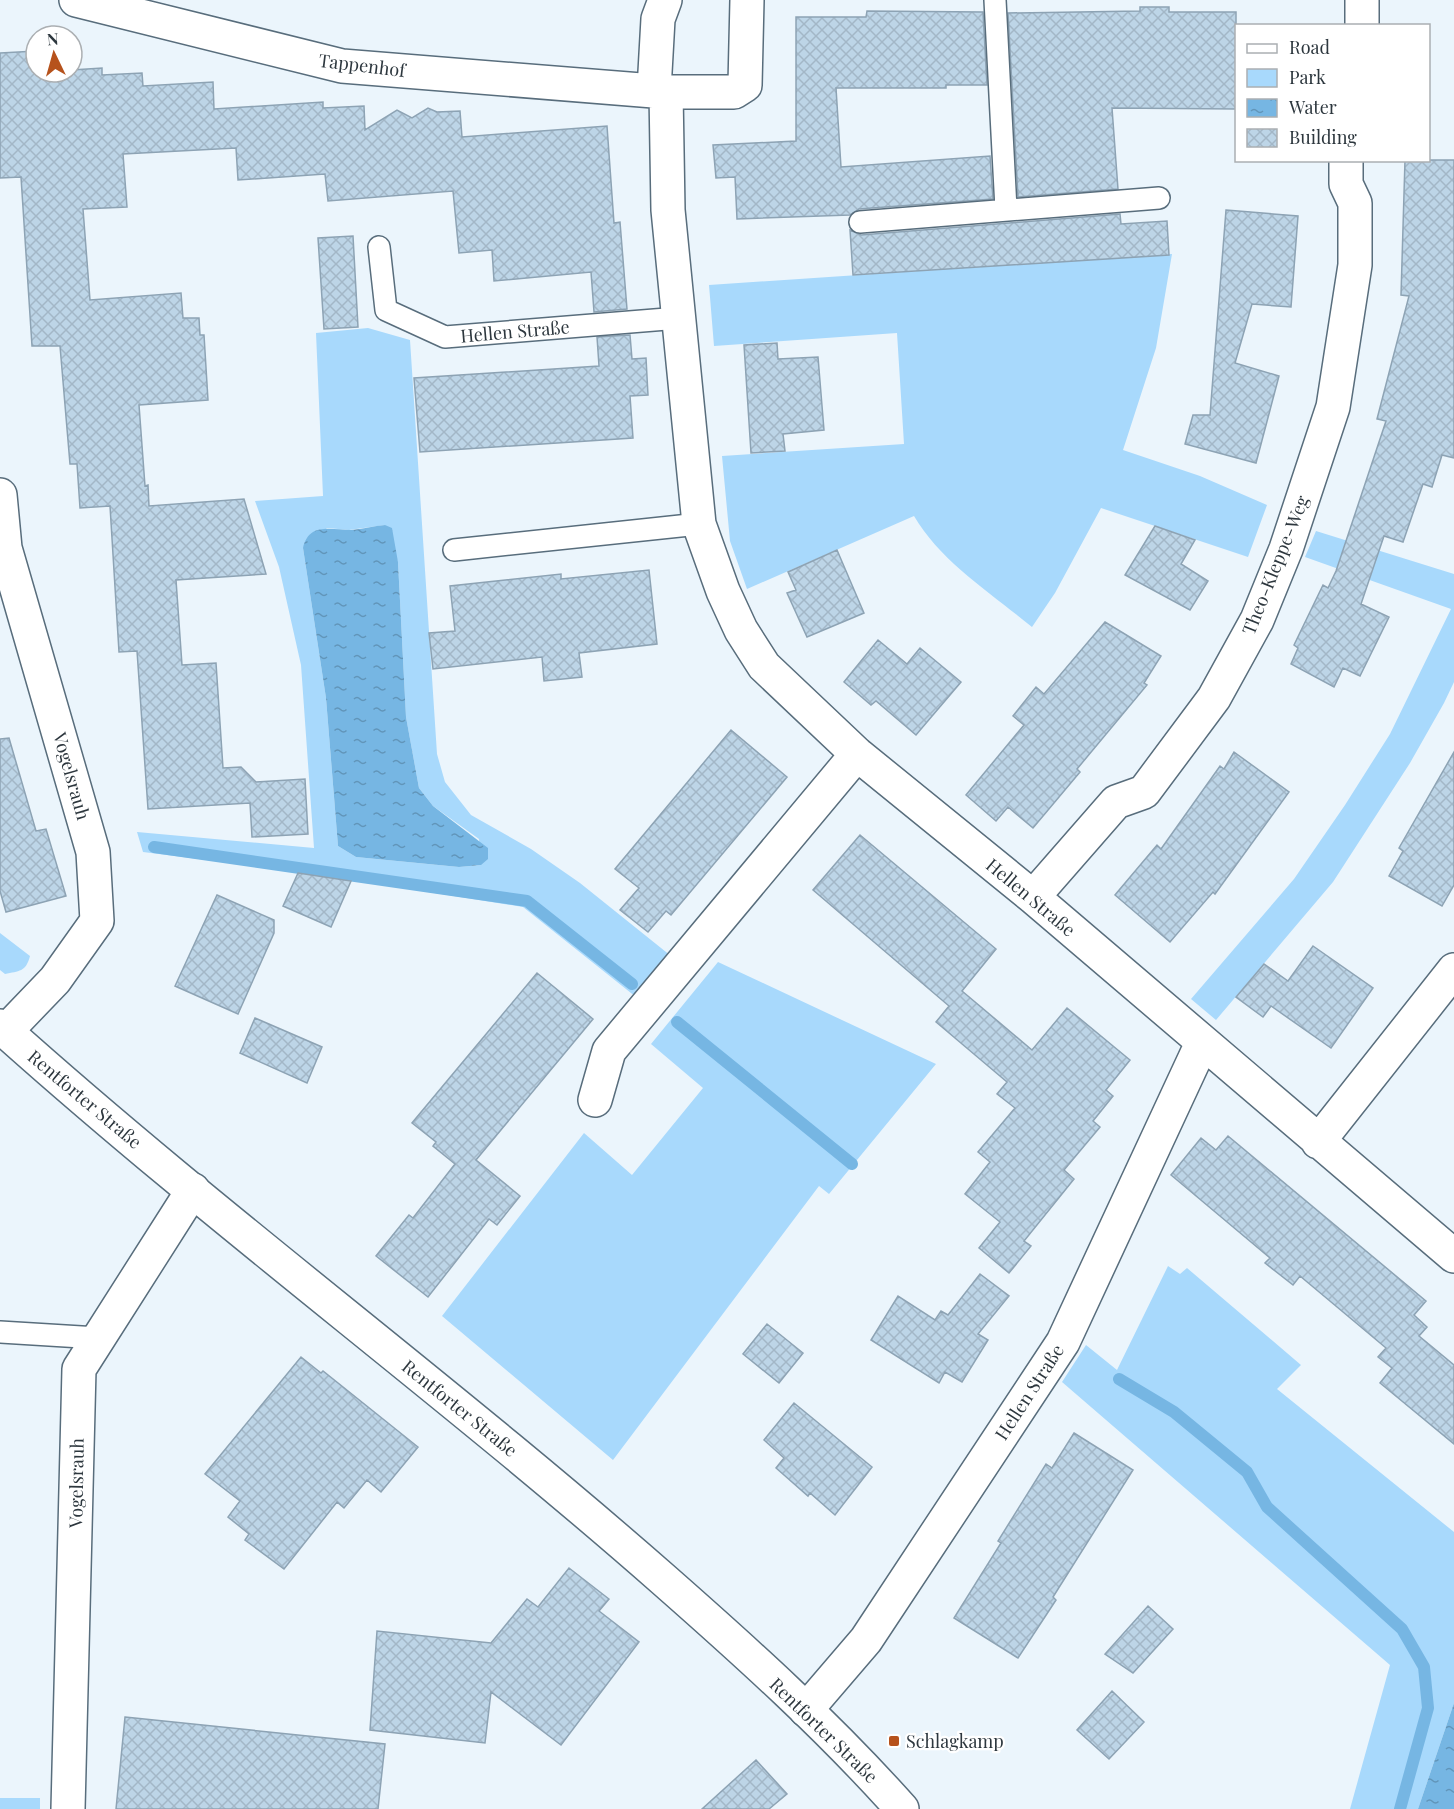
<svg xmlns="http://www.w3.org/2000/svg" width="1454" height="1809" font-family="'Playfair Display',serif">
<defs>
<pattern id="water-ripples" width="26" height="14" patternUnits="userSpaceOnUse" patternTransform="scale(1.5)"><rect width="26" height="14" fill="#76b6e3"/><path d="M2 4q2-2 4 0t4 0M15 11q2-2 4 0t4 0" fill="none" stroke="#6195b9"/></pattern>
<pattern id="building-cross-hatch" width="8" height="8" patternUnits="userSpaceOnUse" patternTransform="scale(1.5)"><rect width="8" height="8" fill="#bdd5e7"/><path d="M0 0l8 8M0 8l8-8" fill="none" stroke="#a3b7c7"/></pattern>
</defs>
<rect width="100%" height="100%" fill="#ebf5fc"/>
<path fill="#a8d9fc" fill-rule="evenodd" d="M1172,254L1156,348L1123,450L1200,476L1267,505L1248,557L1101,508L1055,593L1032,627C991,593 941,562 914,516L747,589L730,541L722,456L904,444L897,333L714,346L709,285Z
M368,328L410,340L437,754L445,782L471,815L531,849L580,883L671,956L636,997L523,907L316,874L143,852L137,832L314,848L301,665L279,567L255,501L323,496L316,333ZM385,525L398,562L406,717L419,788L433,806L479,839L481,865L459,867L356,857L338,846L326,698L303,548L327,528L349,530Z
M1316,531L1454,574V682L1444,703L1410,763L1333,882L1216,1020L1191,999L1294,879L1345,805L1390,734L1451,609L1305,557Z
M0,933L30,956C26,972 19,971 5,974L0,970Z
M718,962L936,1064L829,1194L819,1186L613,1460L442,1316L584,1133L632,1175L703,1088L651,1044Z
M1168,1266L1180,1274L1187,1268L1301,1365L1277,1389L1454,1532V1703L1418,1809H1350L1390,1665L1062,1382L1086,1345L1117,1370Z
M0,1798H40V1809H0Z"/>
<path fill="url(#water-ripples)" d="M385,525L392,528L398,562L406,717L419,788L433,806L488,848V859L481,865L459,867L356,857L338,846L326,698L303,548C309,522 331,530 351,530C363,529 374,526 385,525Z
M1454,1703V1809H1418Z"/>
<g fill="none" stroke-linecap="round" stroke-linejoin="round">
<path stroke="#76b6e3" stroke-width="12" d="M154,847L527,901L632,984
M677,1022L852,1164
M1119,1379L1174,1412L1247,1472L1267,1507L1402,1629L1424,1667L1428,1708L1400,1809"/>
</g>
<path fill="url(#building-cross-hatch)" stroke="#8da3b4" stroke-width="1.5" d="M1140,7H1169V12H1236V109L1112,108L1118,189L1018,197L1008,13L1140,11Z
M867,11L983,12L987,85H946V88H836L841,167L990,156L993,199L859,209L850,215L737,219L735,177L716,178L713,145L796,141V17H866Z
M36,51V72H72V70L102,68V75L142,73L143,86L213,82L214,109L323,102V108L364,106L365,130L397,110L412,118L428,108L437,112L460,111L462,137L607,126L614,223L620,222L627,309L594,312L591,272L494,281L492,250L459,253L453,191L328,201L325,174L238,180L236,148L123,154L127,207L83,209L90,300L181,293L183,318H199L200,335H204L208,400L139,405L145,486L148,485L149,506L244,499L266,574L176,580L182,665L216,663L223,768L241,767L256,782L305,779L308,834L252,837L250,803L148,809L137,651L119,652L110,506L80,508L77,464H70L60,346H32L21,177L0,178V53Z
M1405,160H1454V458L1442,455L1432,487L1423,484L1403,542L1384,536L1361,604L1389,617L1360,676L1343,668L1334,687L1291,664L1298,648L1294,645L1323,585L1328,588L1336,571L1386,421L1377,419L1409,296L1401,295Z
M1226,210L1298,216L1291,307L1252,304L1235,363L1279,376L1256,463L1185,444L1193,415H1210Z
M1120,214L1121,224L1167,221L1169,255L853,275L850,230L861,235Z
M353,236L358,327L324,329L318,238Z
M630,335L632,359L646,358L648,395L630,396L633,438L420,452L414,378L599,366L597,337Z
M777,343L778,359L818,357L824,430L783,434L785,451L751,453L744,345Z
M1155,526L1195,540L1181,564L1208,581L1190,610L1125,575Z
M837,550L864,613L807,637L787,593L796,590L788,572Z
M649,570L657,644L579,653L582,677L544,681L542,657L433,669L429,633L455,631L450,586L561,574V579Z
M1105,622L1161,656L1144,683L1147,685L1077,769L1080,772L1033,828L1008,807L996,821L966,795L1024,725L1013,716L1036,687L1044,694Z
M878,640L907,664L920,648L961,682L916,735L876,701L871,705L844,682Z
M731,730L787,777L671,915L666,911L648,932L620,910L639,888L615,869Z
M9,738L36,831L46,829L66,896L6,912L0,891V739Z
M1234,752L1289,792L1215,894L1213,892L1170,942L1115,895L1157,845L1161,849L1220,766L1224,769Z
M1454,752V885L1442,906L1389,876L1403,851L1399,848Z
M860,835L996,949L962,991L1032,1050L1067,1008L1130,1060L1106,1090L1113,1096L1093,1121L1100,1127L1064,1170L1074,1179L1024,1241L1031,1246L1009,1273L979,1248L1000,1222L965,1194L990,1162L978,1152L1015,1108L997,1094L1007,1082L936,1022L949,1006L813,890Z
M298,873L351,881L331,927L283,906Z
M217,895L274,920V933L238,1014L175,986Z
M1313,946L1373,988L1331,1048L1271,1006L1263,1017L1236,997L1264,964L1288,981Z
M537,973L593,1019L476,1160L520,1196L497,1225L489,1219L428,1297L376,1256L409,1215L413,1218L455,1164L433,1146L436,1142L412,1123Z
M255,1018L322,1047L307,1083L240,1053Z
M1228,1136L1426,1301L1414,1315L1427,1327L1419,1336L1454,1365V1444L1380,1383L1392,1368L1378,1357L1386,1348L1300,1276L1293,1285L1265,1263L1270,1258L1171,1175L1201,1138L1216,1150Z
M980,1274L1009,1296L978,1334L988,1340L962,1382L945,1372L939,1383L871,1340L898,1296L935,1320L941,1311L948,1315Z
M767,1324L803,1353L779,1383L743,1354Z
M301,1357L321,1373L323,1371L418,1447L381,1492L367,1480L344,1508L337,1502L284,1569L245,1540L249,1534L228,1517L240,1501L205,1474Z
M794,1403L872,1467L835,1515L810,1493L808,1496L776,1468L784,1458L764,1440Z
M1074,1433L1133,1470L1053,1597L1056,1600L1018,1658L954,1618L1001,1543L998,1541L1046,1464L1052,1468Z
M569,1568L609,1599L599,1611L639,1642L561,1745L491,1692L485,1743L370,1730L377,1631L491,1643L527,1599L538,1607Z
M1148,1606L1173,1629L1133,1673L1105,1654Z
M1112,1691L1144,1722L1109,1759L1077,1730Z
M125,1717L385,1744L378,1809H116Z
M756,1760L787,1794L769,1809H702Z"/>
<g fill="none" stroke-linecap="round" stroke-linejoin="round">
<g stroke="#586d7c" stroke-width="24">
<path id="service" d="M995,0L1006,209
M860,222L1159,198
M379,247L386,310L445,337L679,318
M454,550L699,524
M0,1332L98,1338"/>
</g>
<g stroke="#586d7c" stroke-width="36">
<path id="minor" d="M76,0L342,66L666,92H734L745,85L747,0
M1362,26V0
M654,90L658,19L665,0
M666,92L668,210L699,524L723,591L741,630L764,666L857,754L1033,897L1454,1256
M0,495L5,548L93,852L97,921L55,980L6,1031
M1033,897L1116,802L1144,792L1214,698L1257,620L1286,549L1333,407L1355,265V203L1346,184V160
M595,1100L609,1051L857,754
M1318,1142L1454,970
M806,1710L866,1640L1063,1342L1202,1043
M68,1809L79,1369L193,1190"/>
</g>
<g stroke="#586d7c" stroke-width="36">
<path id="secondary" d="M0,1026C215,1219 448,1390 664,1580C747,1653 829,1727 902,1809"/>
</g>
<use href="#service" stroke="#fff" stroke-width="21"/>
<use href="#minor" stroke="#fff" stroke-width="33"/>
<use href="#secondary" stroke="#fff" stroke-width="33"/>
</g>
<rect fill="#b6521c" stroke="#fff" stroke-width="2" x="888" y="1735" width="12" height="12" rx="3"/>
<g text-anchor="middle" dominant-baseline="central" stroke-width="4.5" stroke-linejoin="round" paint-order="stroke">
<g font-size="18" fill="#2d373e" stroke="#fff">
<text transform="translate(362 65) rotate(7)">Tappenhof</text>
<text transform="translate(515 331) rotate(-5)">Hellen Straße</text>
<text transform="translate(1275 565) rotate(-68)">Theo-Kleppe-Weg</text>
<text transform="translate(72 776) rotate(74)">Vogelsrauh</text>
<text transform="translate(1031 897) rotate(40)">Hellen Straße</text>
<text transform="translate(85 1099) rotate(40)">Rentforter Straße</text>
<text transform="translate(1029 1392) rotate(-57)">Hellen Straße</text>
<text transform="translate(460 1408) rotate(39)">Rentforter Straße</text>
<text transform="translate(76 1483) rotate(-89)">Vogelsrauh</text>
<text transform="translate(824 1730) rotate(44)">Rentforter Straße</text>
</g>
<g font-size="18" fill="#2d373e" stroke="#fff" text-anchor="start">
<text x="906" y="1741">Schlagkamp</text>
</g>
</g>
<rect x="1235" y="24" width="195" height="138" fill="#ffffff" stroke="#abafb2" stroke-width="1.5"/>
<rect x="1247" y="44" width="30" height="9" fill="#ffffff" stroke="#abafb2" stroke-width="1.5"/>
<text x="1289" y="54" font-size="18" fill="#2d373e">Road</text>
<rect x="1247" y="69" width="30" height="18" fill="#a8d9fc" stroke="#abafb2" stroke-width="1.5"/>
<text x="1289" y="84" font-size="18" fill="#2d373e">Park</text>
<rect x="1247" y="99" width="30" height="18" fill="url(#water-ripples)" stroke="#abafb2" stroke-width="1.5"/>
<text x="1289" y="114" font-size="18" fill="#2d373e">Water</text>
<rect x="1247" y="129" width="30" height="18" fill="url(#building-cross-hatch)" stroke="#abafb2" stroke-width="1.5"/>
<text x="1289" y="144" font-size="18" fill="#2d373e">Building</text>
<g transform="translate(54 54) rotate(355)"><circle r="28" fill="#ffffff" stroke="#abafb2" stroke-width="1.5"/>
<path d="M0-4.5L10 22L0 15L-10 22Z" fill="#b6521c"/>
<text y="-9" font-size="16" font-weight="bold" text-anchor="middle" fill="#2d373e">N</text>
</g>
</svg>
